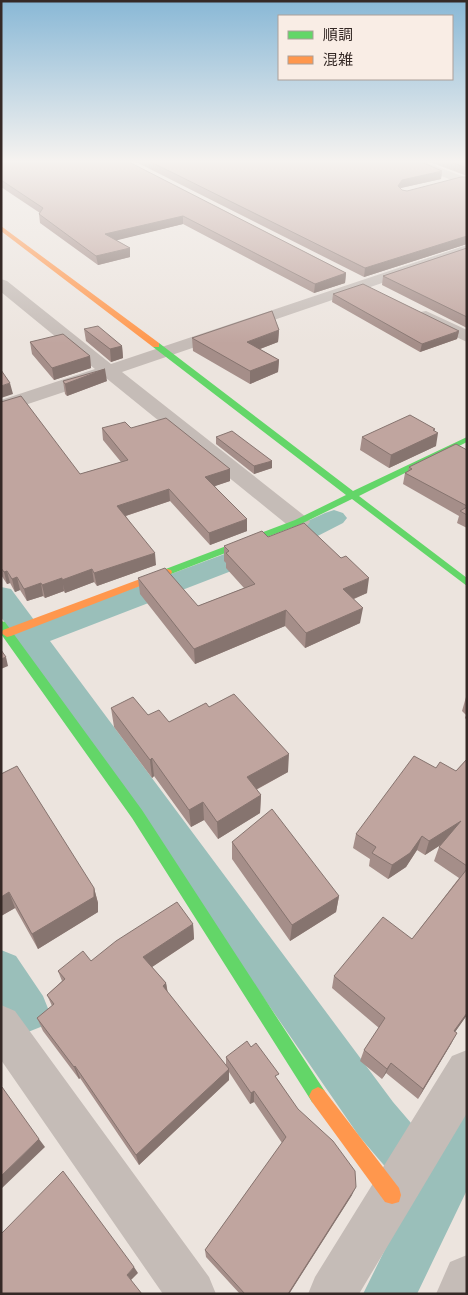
<svg xmlns="http://www.w3.org/2000/svg" width="468" height="1295" font-family="Barlow,'Noto Sans JP',sans-serif">
<rect width="100%" height="100%" fill="#ece4de"/>
<g fill="none" stroke-linecap="round" stroke-linejoin="round">
<path fill="#9abfba" fill-rule="evenodd" d="M334,510L343,513L347,518L343,523L304,543L50,641L393,1102L435,1151L450,1121L467,1114V1190L417,1294H363L411,1197L359,1136L1,617V587L11,589L37,624L286,531L325,513Z
M1,950L16,956L43,996L49,1011L43,1026L28,1032L13,1026L1,1008Z"/>
<path fill="#c5bcb7" fill-rule="evenodd" d="M409,162H425L467,178V186L411,164Z
M467,245V254L122,372L306,517L310,522L306,527L298,529L290,527L106,378L1,413V400L95,369L1,292V279L7,281L111,364Z
M426,311L467,330V342L420,320L418,316L420,312Z
M1,1005L15,1011L209,1277L216,1294H163L1,1060Z
M467,1050V1113L359,1294H308L315,1277L452,1056Z
M467,1255V1294H436L450,1262Z"/>
<path fill="#63d668" fill-rule="evenodd" d="M153,343H159L353,491L467,437V442L359,496L467,578V586L352,499L301,524L171,574H163L162,572L163,570L295,520L346,495L153,347Z
M1,621L5,622L142,810L324,1090L327,1096L324,1102L318,1105L312,1102L132,818L1,634Z"/>
<path fill="#ff974d" fill-rule="evenodd" d="M1,226L159,343V347H153L1,231Z
M167,569L171,570L172,572L171,574L11,636L7,637L1,633L3,630Z
M318,1087L324,1090L399,1188L401,1195L399,1202L392,1204L385,1202L312,1102L309,1096L312,1090Z"/>
</g>
<path fill="#a58e89" d="M1,162H129L346,273L345,283L314,293L183,224L116,240L130,248V257L98,265L40,223L39,214L40,213L1,187Z
M136,162H421L442,171L441,179L400,188L402,190L407,191L467,177V244L364,277Z
M430,162H467V176Z
M467,248V328L382,285L383,276Z
M333,294L459,331L457,339L420,352L332,302Z
M84,329L122,346L123,358L111,362L86,341Z
M279,330L278,342L260,349L279,360L278,372L250,384L193,351L192,338Z
M30,342L90,356L91,368L54,380L32,354Z
M63,381H107L67,396L65,394Z
M1,402L80,474L121,462L103,440L102,428H131L230,469V481L215,486L247,531L210,545L170,501L126,516L156,565L97,586L94,582L65,593L64,591L45,598L43,596L27,601L20,590L15,592L10,583L7,584L1,575Z
M434,430L436,446L389,468L360,450L362,437Z
M216,437L272,461V468L254,474L216,444Z
M467,450V528L457,523L459,516L403,484L405,473L408,471L409,467Z
M268,537L367,593L354,599L360,623L305,648L285,626L195,664L140,594L138,578L198,606L244,588L226,568V563L224,561V546Z
M466,697H467V720L465,718L466,715L462,711Z
M209,707L288,772L256,790L261,795L260,813L218,839L204,820L191,827L154,776L152,778L114,727L111,708L148,715L169,722Z
M467,759V1015L455,1032L451,1044L418,1099L386,1073L382,1079L360,1061L364,1050L379,1028L332,988L334,976L412,939L459,878L434,861L439,847L442,844L425,855L417,850L406,867L388,879L369,866L370,859L353,848L356,834L436,768L456,771Z
M1,774L94,888L98,903V912L38,949L15,908L1,916Z
M232,842L339,896L336,912L290,941L232,859Z
M193,924L194,939L152,967L166,983L168,993L226,1065V1057L251,1047L278,1080L352,1195L289,1294H240L206,1257L205,1250L282,1143L254,1102L250,1104L229,1072V1080L139,1165L80,1078L79,1079L43,1031L37,1018L52,1006L47,995L62,981L58,971L91,961Z"/>
<path fill="#86746f" d="M442,171L441,179L401,188L398,186L402,180Z
M183,216V224L106,243L105,234Z
M467,236V244L364,277L365,268Z
M130,248V257L98,265L96,256Z
M346,273L345,283L314,293L315,284Z
M279,330L278,342L247,354V342Z
M459,331L457,339L420,352L422,344Z
M122,346L123,358L111,362L110,349Z
M90,356L91,368L54,380L52,368Z
M279,360L278,372L250,384V371Z
M105,369L107,381L67,396L65,384Z
M10,383L13,394L1,398V386Z
M435,429L433,435L438,433L436,446L389,468L391,455Z
M272,461V468L254,474V466Z
M230,469V481L206,489L205,477Z
M169,489L170,501L119,518L117,506Z
M247,519V531L210,545L209,533Z
M155,553L156,565L97,586L94,573Z
M92,569L94,582L65,593L62,580Z
M7,571L10,583L7,584L4,572Z
M17,577L20,590L15,592L12,579Z
M62,578L64,591L45,598L42,585Z
M369,578L367,593L341,604L343,589Z
M41,583L43,596L27,601L24,589Z
M363,608L360,623L305,648L306,633Z
M286,610L285,626L195,664L194,649Z
M6,657L8,666L1,669V659Z
M289,754L288,772L246,795L247,777Z
M152,758L154,776L152,778L150,760Z
M261,795L260,813L218,839L217,822Z
M203,802L204,820L191,827L189,810Z
M461,821L456,835L425,855L429,841Z
M422,836L417,850L406,867L388,879L392,865Z
M94,888L98,903V912L38,949L32,934Z
M9,892L15,908L1,916V897Z
M339,896L336,912L290,941L292,925Z
M193,924L194,939L146,971L143,957Z
M166,983L168,996L163,986Z
M467,1013V1015L448,1042L454,1031Z
M457,1033L451,1044L418,1099L423,1089Z
M391,1063L386,1073L382,1079L387,1069Z
M75,1066L80,1078L79,1079L74,1067Z
M229,1069V1080L139,1165L136,1155Z
M254,1091V1102L250,1104L251,1093Z
M39,1139L45,1147L1,1189V1176Z
M356,1187L352,1195L289,1294H288Z
M134,1267L138,1273L131,1280L127,1275Z"/>
<path fill="#c0a59f" stroke="#86746f" d="M1,162H129L346,273L315,284L183,216L105,234L130,248L96,256L39,214L43,208L1,180Z
M151,162H421L442,171L402,180L398,186L402,190L407,191L461,177H467V236L365,268Z
M451,162H467V168Z
M467,248V317L383,276Z
M363,284L459,331L422,344L333,294Z
M272,311L279,330L247,342L279,360L250,371L192,338Z
M98,326L122,346L110,349L84,329Z
M63,334L90,356L52,368L30,342Z
M105,369L65,384L63,381Z
M1,370L10,383L1,386Z
M21,396L80,474L128,460L102,428L125,422L131,428L166,418L230,469L205,477L247,519L209,533L169,489L117,506L155,553L94,573L92,569L62,580V578L42,585L41,583L24,589L17,577L12,579L7,571L4,572L1,568V402Z
M410,415L435,429L433,430L438,433L391,455L362,437Z
M232,431L272,461L254,466L216,437Z
M456,444L467,450V506L405,473L412,469L409,467Z
M467,507V515L460,511Z
M304,523L341,558L346,556L369,578L343,589L363,608L306,633L286,610L194,649L138,578L165,568L198,606L255,584L226,553L229,551L224,546L262,531L268,537Z
M1,650L6,657L1,659Z
M234,694L289,754L247,777L261,795L217,822L203,802L189,810L152,758L150,760L111,708L133,697L148,715L159,710L169,722L206,703L209,707Z
M414,756L436,768L440,762L456,771L467,759V866L439,847L461,821L429,841L422,836L410,853L392,865L372,853L376,847L356,834Z
M17,766L94,888V897L32,934L9,892L1,897V774Z
M272,809L339,896L292,925L232,842Z
M467,869V1013L454,1031L457,1033L423,1089L391,1063L387,1069L364,1050L385,1018L334,976L383,917L412,939Z
M177,902L193,924L143,957L166,983L163,986L229,1069L136,1155L75,1066L74,1067L37,1018L54,1004L47,995L65,979L58,971L83,951L91,961L116,941Z
M247,1041L251,1047L256,1043L279,1074L275,1076L298,1109L333,1141L355,1171L356,1187L288,1294H245L205,1250L286,1137L254,1091L251,1093L226,1057Z
M1,1087H2L39,1139L1,1176Z
M63,1171L134,1267L127,1275L142,1294H1V1234Z"/>
<linearGradient id="sky" x2="0" y2="1"><stop stop-color="#89b8d6"/><stop offset="0.47" stop-color="#f6f3f0"/><stop offset="1" stop-color="#f6f3f0" stop-opacity="0"/></linearGradient>
<rect width="468" height="343" fill="url(#sky)"/>
<rect width="468" height="1295" fill="none" stroke="#352926" stroke-width="5"/>
<rect x="278" y="15" width="175" height="65" fill="#f9ede5" stroke="#ab9f99"/>
<rect x="288" y="31" width="25" height="8" fill="#63d668" stroke="#ab9f99"/>
<text x="323" y="40" font-size="15" fill="#352926">順調</text>
<rect x="288" y="56" width="25" height="8" fill="#ff974d" stroke="#ab9f99"/>
<text x="323" y="65" font-size="15" fill="#352926">混雑</text>
</svg>
